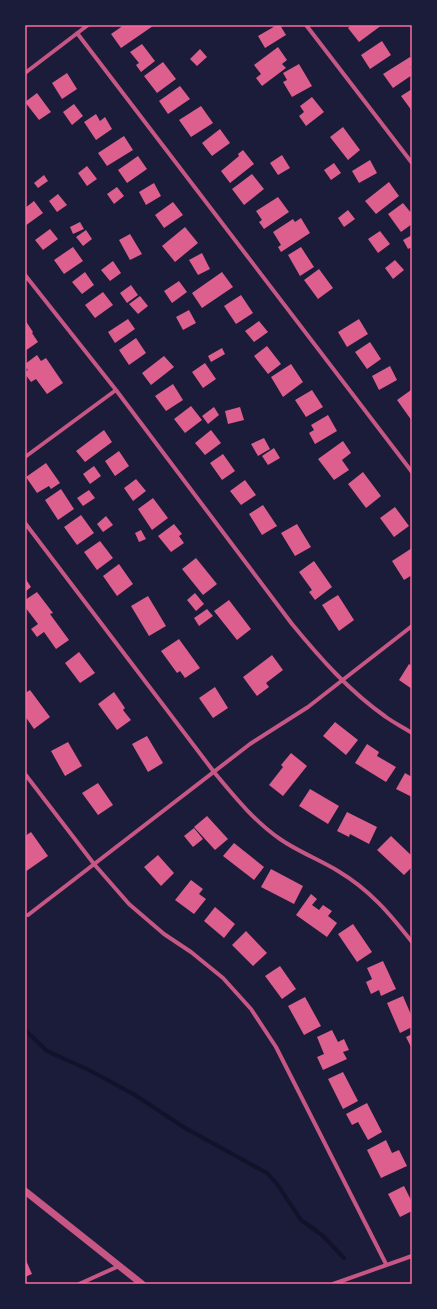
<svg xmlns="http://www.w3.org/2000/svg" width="437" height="1309" font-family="Overpass,sans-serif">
<rect width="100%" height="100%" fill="#1b1b3a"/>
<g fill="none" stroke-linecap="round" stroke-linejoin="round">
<path stroke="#12122b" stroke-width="4" d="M25,1030L47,1051L89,1070L135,1095L185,1128L267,1173L277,1184L301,1220L322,1235L344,1258"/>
</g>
<path fill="#dd5f8e" d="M124,25H152L153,26L121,48L111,34Z
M277,25H280L286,35L265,48L258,36Z
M352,25H382L359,42L348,28Z
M382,41L391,55L370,69L361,55Z
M142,44L155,61L141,72L136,65L139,63L130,52Z
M278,47L287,60L282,64L286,68L262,86L256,78L261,74L254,65Z
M200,49L207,57L197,66L190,59Z
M410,57L412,60V65L410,67L412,70V75L393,88L383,74Z
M163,62L176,79L157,93L144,76Z
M299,64L312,86L292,97L283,82L287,80L283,73Z
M67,73L77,89L62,99L52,83Z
M180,86L190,99L168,114L159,101Z
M412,89V111L401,96Z
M37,93L51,112L39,120L25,102Z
M312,97L324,112L306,126L299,116L304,112L300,106Z
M74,104L83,116L72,125L63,112Z
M201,106L213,123L191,137L179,120Z
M96,114L100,121L105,117L112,129L96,140L84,122Z
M343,127L360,150L348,160L330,137Z
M220,129L230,143L212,156L202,143Z
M124,136L133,150L107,166L98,153Z
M243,150L254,164L230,183L221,171L239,156L238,154Z
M282,155L290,168L278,175L270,163Z
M138,156L147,169L127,183L118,170Z
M370,160L377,173L359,183L352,171Z
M334,163L341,173L331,180L324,170Z
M87,166L97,179L87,186L78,173Z
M252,174L264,189L244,205L232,189Z
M44,175L48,181L38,188L34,183Z
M389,182L399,196L376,214L365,201Z
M154,183L161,196L146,205L139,192Z
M117,187L124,196L114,204L107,194Z
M58,194L67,205L57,212L49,201Z
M278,197L289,212L264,229L259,222L262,220L256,211Z
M34,201L43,213L25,226V208Z
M173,202L183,215L164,228L155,215Z
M403,203L412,214V224L401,232L388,214Z
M348,210L355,219L344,227L338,218Z
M301,218L310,233L281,252L278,247L281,245L273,232L293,219L295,222Z
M80,222L84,229L73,234L70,227Z
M185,227L198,243L175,262L162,246Z
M50,229L58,239L43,250L35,240Z
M86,230L92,239L83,246L76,237Z
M380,231L390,244L378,253L368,239Z
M130,234L142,254L130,260L119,240Z
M412,235V247L408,249L403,240Z
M73,247L83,261L64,274L54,260Z
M301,247L314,267L300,276L288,255Z
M202,253L210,269L198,275L189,260Z
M395,260L404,270L393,279L385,268Z
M113,261L121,273L110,281L101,270Z
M319,269L333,288L318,299L304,280Z
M85,272L94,285L82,294L72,282Z
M222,272L233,287L202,308L192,293Z
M179,281L187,292L172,303L164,291Z
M131,285L138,295L127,303L120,293Z
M103,292L113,305L95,318L85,305Z
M241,295L253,313L236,324L224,306Z
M140,296L148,306L138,314L129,304Z
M189,310L196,323L183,330L176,317Z
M128,319L135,329L115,343L108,332Z
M359,319L368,334L347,347L338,332Z
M25,320L33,332L32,333L38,342L25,351Z
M259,321L268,332L254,342L245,331Z
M136,338L146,353L129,365L119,350Z
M370,342L381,359L367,369L355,352Z
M267,346L281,364L268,374L254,356Z
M222,348L225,354L211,362L208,356Z
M37,355L41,361L46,358L63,383L47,394L36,379L31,382L25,374V372L28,370L25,366V364Z
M164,356L174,367L151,385L142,373Z
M205,363L216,379L203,388L192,372Z
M291,364L303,382L283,397L271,377Z
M390,366L397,380L379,390L372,376Z
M173,384L183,400L166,411L155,396Z
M312,390L323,407L306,417L295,400Z
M411,390L412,391V421L397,400Z
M191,406L202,420L185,433L174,419Z
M214,407L219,415L208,424L202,416Z
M240,407L244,420L228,424L225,411Z
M328,415L337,431L315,444L309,433L314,430L311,425Z
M104,430L112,442L85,462L76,451Z
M211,430L221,443L205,455L195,443Z
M264,438L270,449L258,456L251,444Z
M343,441L351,453L342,460L349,470L334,480L318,459Z
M274,448L280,458L268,465L262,456Z
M119,451L129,466L115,476L105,461Z
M223,454L235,471L222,480L210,463Z
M46,463L60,483L51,489L49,486L37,493L26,477Z
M94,466L101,476L90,484L83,474Z
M363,472L381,496L366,508L348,484Z
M136,479L146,491L133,501L124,488Z
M245,480L256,495L241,505L230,491Z
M61,489L74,509L58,520L45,500Z
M89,490L95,498L83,506L77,498Z
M153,498L168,518L152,530L138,509Z
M263,505L277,526L262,535L249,514Z
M395,507L409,526L394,537L380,518Z
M81,515L94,533L77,545L64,527Z
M106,516L113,525L103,532L97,524Z
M174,524L182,534L179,536L184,543L171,552L158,536Z
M297,524L311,547L295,556L281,533Z
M141,530L146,539L139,542L135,533Z
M100,541L113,558L97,570L84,552Z
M412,548V575L404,580L392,561Z
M196,558L217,584L203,595L182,569Z
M314,561L332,587L315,600L309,592L312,590L299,572Z
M119,564L133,584L117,596L103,576Z
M25,578L31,587L25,592Z
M37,592L53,613L50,614L69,640L56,649L44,632L37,637L31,629L38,624L25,607V600Z
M195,593L204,604L196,611L187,600Z
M338,595L354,620L339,631L322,605Z
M148,596L166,626L149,636L131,606Z
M229,600L251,629L237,640L214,611Z
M207,609L213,616L199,626L194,618Z
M179,639L200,668L185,678L180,671L177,673L161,651Z
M79,652L95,673L80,683L65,663Z
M272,655L283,670L266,683L269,687L257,696L243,677Z
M409,664L412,666V689L399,680Z
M215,687L228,708L213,718L199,698Z
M30,690L50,717L34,729L25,716V702L26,701L25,693Z
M114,692L125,708L123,710L131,720L117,730L98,704Z
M335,722L358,740L346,755L323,736Z
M147,736L163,763L148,772L132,744Z
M68,742L82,766L65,776L51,751Z
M367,744L379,752L377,756L396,767L386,782L355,763Z
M291,753L307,766L283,796L269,785L283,767L281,765Z
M405,773L412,777V797L396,789Z
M98,783L113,805L98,815L82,793Z
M310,789L339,806L328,824L299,806Z
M347,812L377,827L369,844L350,834L349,837L337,831Z
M207,816L228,839L215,850L194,827Z
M194,828L203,839L193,847L184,836Z
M31,832L48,856L25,872V836Z
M391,836L412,856V867L404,875L377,850Z
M234,843L264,867L254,880L223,856Z
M158,855L174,873L161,886L144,867Z
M271,869L303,886L294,904L261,887Z
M191,880L203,889L199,894L206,899L194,914L175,900Z
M311,894L317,899L312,905L319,910L323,905L332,911L328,916L337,923L327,937L296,915Z
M215,907L235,924L224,938L204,921Z
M353,924L372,952L357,962L338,934Z
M246,931L267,953L253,966L232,945Z
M383,961L396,989L381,996L379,990L371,994L366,982L372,979L367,968Z
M280,966L296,989L282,999L265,976Z
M403,996L412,1017V1027L400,1033L387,1003Z
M305,997L321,1026L304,1035L288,1006Z
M332,1030L338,1042L344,1039L349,1050L343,1052L347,1059L323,1070L317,1057L324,1054L317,1037Z
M412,1034V1049L406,1037Z
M343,1072L358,1101L343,1109L328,1079Z
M367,1103L382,1132L368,1140L358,1122L352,1125L346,1114Z
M386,1140L392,1153L399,1150L407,1166L381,1178L367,1150Z
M404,1186L412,1202V1211L400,1217L388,1194Z
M25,1258L32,1274L25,1277Z"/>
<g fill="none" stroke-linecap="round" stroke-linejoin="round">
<path stroke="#c65784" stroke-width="4" d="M306,25L412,163
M77,33L412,472
M25,73L88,25
M25,275L116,390L292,624C320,658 349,691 386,717C394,723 403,727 412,733
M25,457L116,390
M25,523L214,772C234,796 254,821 280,839C297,851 320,860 338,871C370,890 390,914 412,942
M25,774L94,864L129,904L164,934L191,952L223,978L251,1009L276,1047L386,1264
M28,915L250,744L308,707L412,626
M79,1284L119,1266
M333,1284L412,1256"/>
<path stroke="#c65784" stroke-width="7" d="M25,1191L142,1284"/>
</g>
<rect width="437" height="1309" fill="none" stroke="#1b1b3a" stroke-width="52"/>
<rect x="26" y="26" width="385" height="1257" fill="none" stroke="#ff6b9d" stroke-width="1.5"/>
</svg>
